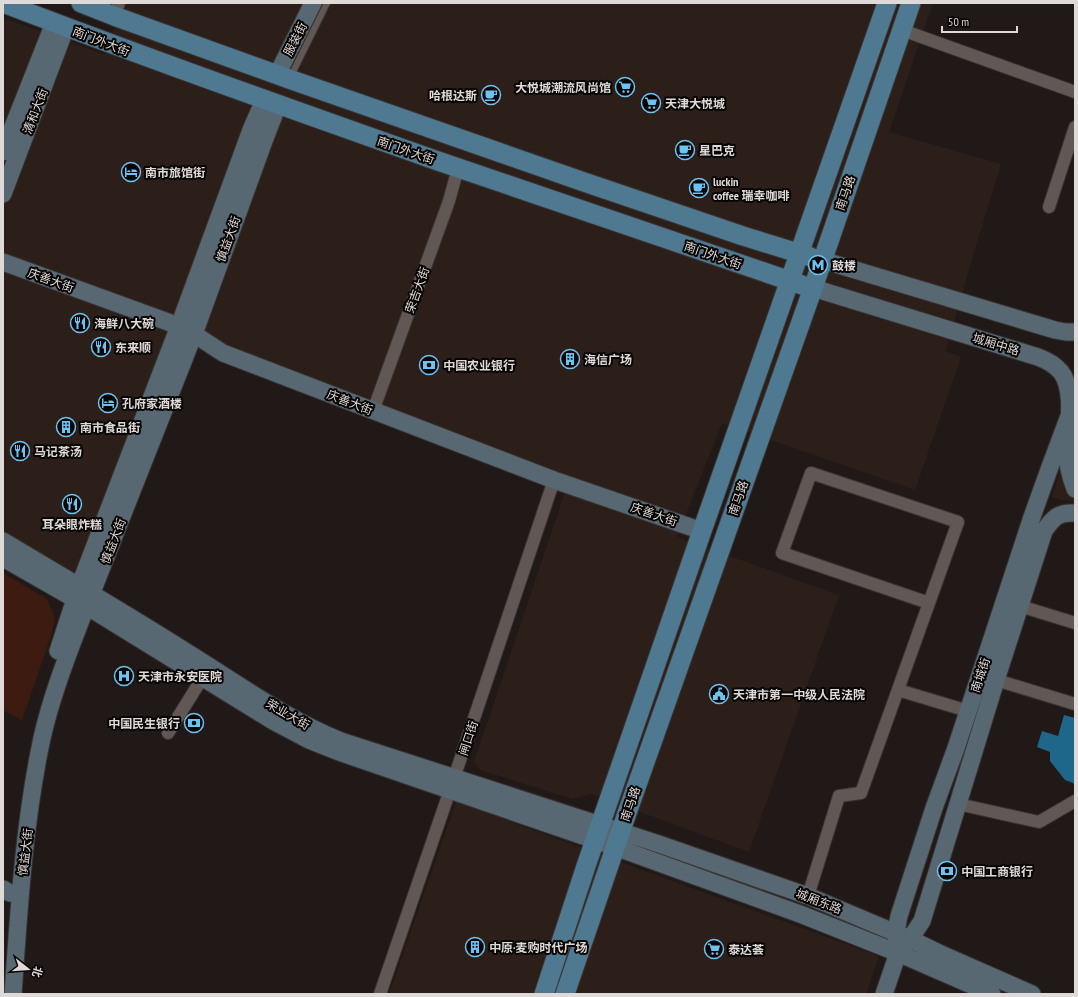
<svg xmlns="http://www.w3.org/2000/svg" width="1078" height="997" font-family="'PT Sans Narrow','Noto Sans SC',sans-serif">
<rect width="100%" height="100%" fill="#211917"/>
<path fill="#2c1e19" d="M124,3H933L889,132L1001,164L967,276L946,351L961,357L915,490L722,423L677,537L839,595L749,852L591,794L573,799L480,770L474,762L570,477L186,336L84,599L3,549V18L103,54Z
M1075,424V503L1052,497Z
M456,802L879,956L866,994H389Z"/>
<path fill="#3d1b11" d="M3,573L47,599L55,618L52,633L22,720L3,710Z"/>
<path fill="#1f678a" d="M1064,715L1075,718V785L1073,783L1065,780L1050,761V752L1037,747L1042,731L1058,736Z"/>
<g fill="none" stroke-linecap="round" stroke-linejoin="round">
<g stroke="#393432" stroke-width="8">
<path id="lane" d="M290,78L327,3"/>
</g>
<g stroke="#393432" stroke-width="14">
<path id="street" d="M114,16L119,3
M902,30L1075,92
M1049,207L1075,127
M373,411L449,201L458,168
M1020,606L1075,623
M996,680L1075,704
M898,690L968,711
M168,733L203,677
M958,804L1039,822L1075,801
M808,896L839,796L861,793L958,522L811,473L782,553L929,603
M380,994L450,790L554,480"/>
</g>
<g stroke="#393432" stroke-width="19">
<path id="secondary" d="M277,75L313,3
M3,152L54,23
M3,194L66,27
M822,260L1055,330L1066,332H1075
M3,262L179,326L194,334L223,353L554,480L702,531
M813,288L1038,357C1046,360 1055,365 1061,372C1075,390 1068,428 1067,450C1067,463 1070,476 1075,489
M3,541C65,578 127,614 188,653C238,684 286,719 341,741L656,843L808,896L910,939L941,954L1032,994
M3,558L75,599L273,721L309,740L339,752L615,847L800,914L898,953L992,994
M58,651L79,587L179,326L251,130L264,100
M3,889L10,893L20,894
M897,943L896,932L899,916L934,808L956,748L1032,517L1051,464L1075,400
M13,994C19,909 24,822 42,738C51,698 66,659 81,620L194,334L264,141L278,105
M884,994L898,953L910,939L922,921L996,680L1044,531C1053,518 1058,512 1075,513"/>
</g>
<g stroke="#393432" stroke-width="21">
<path id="primary" d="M3,3C146,58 290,109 435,160C557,202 679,244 802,285
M81,3L114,16L289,79L584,182L743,236L811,257
M544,994L586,866L702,531L887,3
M565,994L627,813L813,288L911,3"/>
</g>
<use href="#lane" stroke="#615855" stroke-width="6"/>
<use href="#street" stroke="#615855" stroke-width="12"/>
<use href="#secondary" stroke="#576873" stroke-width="17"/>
<use href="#primary" stroke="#4e7990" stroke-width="19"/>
</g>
<defs>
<g id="supermarket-ring" transform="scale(1)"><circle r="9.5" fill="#080505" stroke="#6bc3f2" stroke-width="1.5"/><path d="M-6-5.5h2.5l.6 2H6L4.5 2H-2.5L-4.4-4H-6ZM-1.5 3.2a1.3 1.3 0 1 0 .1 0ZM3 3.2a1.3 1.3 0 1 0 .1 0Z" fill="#6bc3f2"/></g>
<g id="cafe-ring" transform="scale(1)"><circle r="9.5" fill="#080505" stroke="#6bc3f2" stroke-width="1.5"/><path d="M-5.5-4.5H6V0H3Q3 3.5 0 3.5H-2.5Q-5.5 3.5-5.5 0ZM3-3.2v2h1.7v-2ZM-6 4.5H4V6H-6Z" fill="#6bc3f2"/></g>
<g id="hotel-ring" transform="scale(1)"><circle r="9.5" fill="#080505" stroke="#6bc3f2" stroke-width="1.5"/><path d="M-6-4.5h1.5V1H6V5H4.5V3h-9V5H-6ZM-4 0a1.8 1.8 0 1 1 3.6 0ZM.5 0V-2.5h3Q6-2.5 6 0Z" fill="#6bc3f2"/></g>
<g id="metro-ring" transform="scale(1)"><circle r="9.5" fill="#080505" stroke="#6bc3f2" stroke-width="1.5"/><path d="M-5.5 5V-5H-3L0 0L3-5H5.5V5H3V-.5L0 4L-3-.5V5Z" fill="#6bc3f2"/></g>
<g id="restaurant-ring" transform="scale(1)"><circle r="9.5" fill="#080505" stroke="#6bc3f2" stroke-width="1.5"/><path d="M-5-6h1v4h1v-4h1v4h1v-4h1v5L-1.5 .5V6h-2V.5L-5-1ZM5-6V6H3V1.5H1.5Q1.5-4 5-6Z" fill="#6bc3f2"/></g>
<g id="building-ring" transform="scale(1)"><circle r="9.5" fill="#080505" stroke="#6bc3f2" stroke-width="1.5"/><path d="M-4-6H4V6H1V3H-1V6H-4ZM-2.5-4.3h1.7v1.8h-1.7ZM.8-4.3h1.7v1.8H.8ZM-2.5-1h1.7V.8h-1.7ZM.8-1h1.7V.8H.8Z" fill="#6bc3f2"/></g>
<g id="bank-ring" transform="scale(1)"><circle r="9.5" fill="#080505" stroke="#6bc3f2" stroke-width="1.5"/><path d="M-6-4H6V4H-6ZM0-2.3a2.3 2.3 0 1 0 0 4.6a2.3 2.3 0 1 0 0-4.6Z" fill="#6bc3f2"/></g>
<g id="hospital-ring" transform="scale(1)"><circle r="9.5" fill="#080505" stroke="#6bc3f2" stroke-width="1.5"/><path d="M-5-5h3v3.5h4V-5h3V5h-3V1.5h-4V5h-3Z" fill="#6bc3f2"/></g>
<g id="civic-ring" transform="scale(1)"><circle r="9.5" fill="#080505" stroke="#6bc3f2" stroke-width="1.5"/><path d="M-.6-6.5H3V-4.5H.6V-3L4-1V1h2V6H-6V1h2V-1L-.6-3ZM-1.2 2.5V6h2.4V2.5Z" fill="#6bc3f2"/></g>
</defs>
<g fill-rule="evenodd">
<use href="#supermarket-ring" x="625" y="87"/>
<use href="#cafe-ring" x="491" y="95"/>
<use href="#supermarket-ring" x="651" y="103"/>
<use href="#cafe-ring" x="685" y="150"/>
<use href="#hotel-ring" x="131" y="172"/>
<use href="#cafe-ring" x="699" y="188"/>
<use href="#metro-ring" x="818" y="265"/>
<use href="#restaurant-ring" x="80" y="323"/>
<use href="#restaurant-ring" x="101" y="347"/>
<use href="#building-ring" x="570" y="359"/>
<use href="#bank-ring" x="429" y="365"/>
<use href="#hotel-ring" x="108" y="403"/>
<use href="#building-ring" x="66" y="427"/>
<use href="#restaurant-ring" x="20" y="451"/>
<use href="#restaurant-ring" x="72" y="504"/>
<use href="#hospital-ring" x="124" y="676"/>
<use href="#civic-ring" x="719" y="694"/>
<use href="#bank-ring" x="194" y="723"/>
<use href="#bank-ring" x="947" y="871"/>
<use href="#building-ring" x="475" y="947"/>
<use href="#supermarket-ring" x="714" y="949"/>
</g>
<g text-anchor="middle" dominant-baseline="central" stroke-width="4" stroke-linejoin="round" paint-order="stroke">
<g font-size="12" fill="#dfd9d7" stroke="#080505">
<text transform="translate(295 39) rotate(-63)">服装街</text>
<text transform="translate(101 41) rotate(21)">南门外大街</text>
<text transform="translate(35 111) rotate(-69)">清和大街</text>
<text transform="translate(406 150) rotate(19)">南门外大街</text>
<text transform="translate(845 193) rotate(-71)">南马路</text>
<text transform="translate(228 239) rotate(-70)">慎益大街</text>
<text transform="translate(713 255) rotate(19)">南门外大街</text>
<text transform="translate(51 280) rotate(20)">庆善大街</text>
<text transform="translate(417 290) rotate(-70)">荣吉大街</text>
<text transform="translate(996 344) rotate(17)">城厢中路</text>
<text transform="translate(350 402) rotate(21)">庆善大街</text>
<text transform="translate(738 498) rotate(-71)">南马路</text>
<text transform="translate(654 514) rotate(19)">庆善大街</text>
<text transform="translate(113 541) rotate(-69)">慎益大街</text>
<text transform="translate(980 675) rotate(-72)">南城街</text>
<text transform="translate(288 714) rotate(30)">荣业大街</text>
<text transform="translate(468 738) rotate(-72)">闸口街</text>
<text transform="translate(630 804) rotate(-71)">南马路</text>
<text transform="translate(25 852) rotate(-83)">慎益大街</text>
<text transform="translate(819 901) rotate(21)">城厢东路</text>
</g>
<g font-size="12" font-weight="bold" fill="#dfd9d7" stroke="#080505" text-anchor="start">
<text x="611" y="87" text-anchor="end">大悦城潮流风尚馆</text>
<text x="477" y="95" text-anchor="end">哈根达斯</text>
<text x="665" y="103">天津大悦城</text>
<text x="699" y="150">星巴克</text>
<text x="145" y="172">南市旅馆街</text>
<text x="713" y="181">luckin<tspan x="713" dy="14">coffee 瑞幸咖啡</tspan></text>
<text x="832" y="265">鼓楼</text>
<text x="94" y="323">海鲜八大碗</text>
<text x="115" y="347">东来顺</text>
<text x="584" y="359">海信广场</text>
<text x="443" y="365">中国农业银行</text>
<text x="122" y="403">孔府家酒楼</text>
<text x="80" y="427">南市食品街</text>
<text x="34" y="451">马记茶汤</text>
<text x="72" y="524" text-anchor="middle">耳朵眼炸糕</text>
<text x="138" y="676">天津市永安医院</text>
<text x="733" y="694">天津市第一中级人民法院</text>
<text x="180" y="723" text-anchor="end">中国民生银行</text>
<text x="961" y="871">中国工商银行</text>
<text x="489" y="947">中原·麦购时代广场</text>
<text x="728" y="949">泰达荟</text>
</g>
</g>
<rect width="1078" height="997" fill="none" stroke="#dfd9d7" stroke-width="8"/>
<g transform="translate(28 969) rotate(107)" stroke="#080505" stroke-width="3" paint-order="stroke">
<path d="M0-3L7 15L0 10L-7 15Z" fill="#dfd9d7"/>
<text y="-6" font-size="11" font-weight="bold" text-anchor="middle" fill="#dfd9d7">北</text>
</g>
<path d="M942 26v6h75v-6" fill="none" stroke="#dfd9d7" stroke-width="2"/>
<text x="948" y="26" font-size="12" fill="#dfd9d7" stroke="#080505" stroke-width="3" paint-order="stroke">50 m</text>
</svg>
